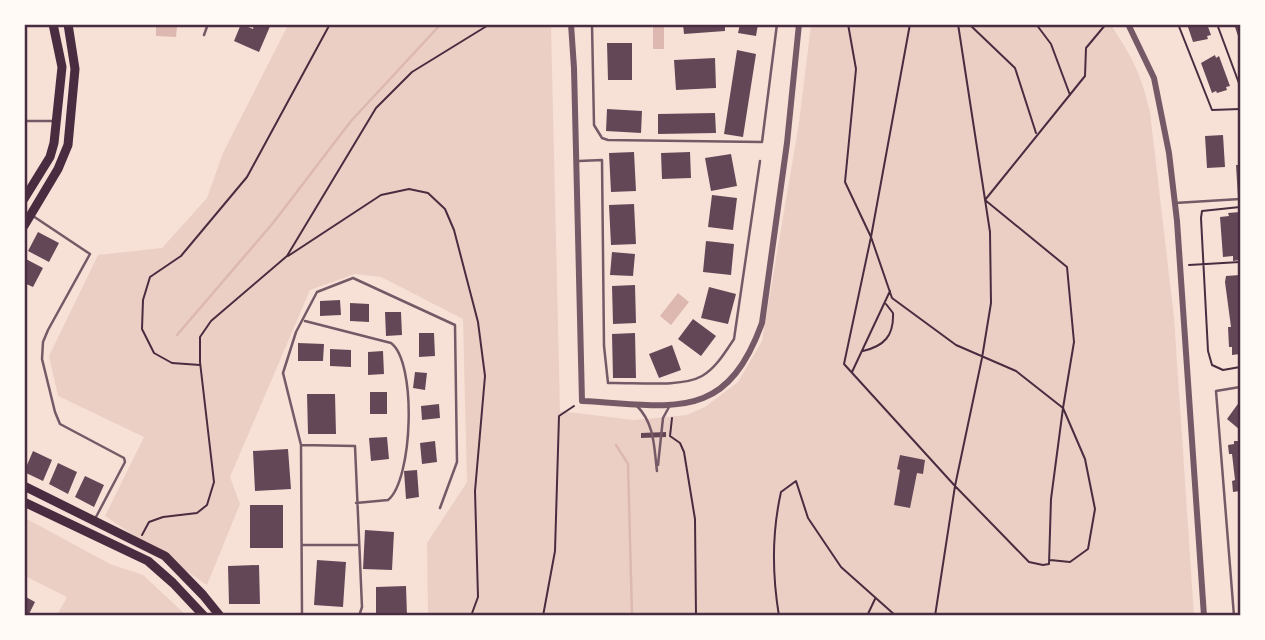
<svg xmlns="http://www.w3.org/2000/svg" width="1265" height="640" font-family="'Nunito Sans',sans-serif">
<rect width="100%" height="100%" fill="#f7e1d7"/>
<path fill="#ebcfc5" d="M288,25H551L560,411L634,420L687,415L705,407L738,382L762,341L799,123L811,25H1111C1132,57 1141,73 1150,112L1174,317L1194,615H428L427,543L467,482L463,319L381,277L355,274L310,290L230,477L240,504L207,585L105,516L144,437L58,396L49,356L98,255L162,248L207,198L223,153Z
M25,518L110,564L143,575L186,615H57L67,597L25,576Z"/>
<path fill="#dcb8b0" d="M653,25H664V49H653Z
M156,26L177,27L176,37L156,36Z
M678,293L689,302L671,325L660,316Z"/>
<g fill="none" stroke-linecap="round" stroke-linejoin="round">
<path stroke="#dcb8b0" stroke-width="2.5" d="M177,335L273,223L351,121L441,24
M616,445L628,464L632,616"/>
</g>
<path fill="#644757" d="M241,24L253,29L254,24H271L259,52L234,41Z
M683,24H725V31L684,34Z
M740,24H758L756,36L738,33Z
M1187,24H1207L1211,35L1207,36L1208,39L1193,42Z
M1234,24H1240V42Z
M607,43H632V80H608Z
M737,50L756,54L743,137L724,134Z
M1215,55L1216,58L1219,56L1230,86L1226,87L1227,90L1217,93L1216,91L1212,93L1201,63Z
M715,58L716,88L676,90L674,60Z
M607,109L642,111L641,133L606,131Z
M715,113L716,133L658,134V114Z
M1223,135L1225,167L1207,168L1205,136Z
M634,152L636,191L611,192L609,153Z
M690,152L691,178L662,179L661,153Z
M731,154L737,186L711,191L705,158Z
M1236,165H1240V198H1238Z
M712,195L737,198L733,230L708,227Z
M634,204L636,244L611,245L609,205Z
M1240,212V260L1233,261V256L1223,257L1220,217L1229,216L1228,213Z
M38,232L59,243L49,262L28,251Z
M706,241L734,244L731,275L703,272Z
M612,252L635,254L633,276L610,275Z
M24,258L43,268L33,287L24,283Z
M1240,275V354L1232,355V347H1229L1228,327H1231L1225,282L1226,276Z
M635,285L636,323L613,324L612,286Z
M709,287L736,294L728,324L701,318Z
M340,300L341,315L320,316V301Z
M350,303L369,304V322L350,321Z
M385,312H401L402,335L386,336Z
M693,319L716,336L701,356L678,339Z
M419,333H434L435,356L419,357Z
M635,333L636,378H613L612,334Z
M298,343L324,344L323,361H298Z
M672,345L681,370L659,378L649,354Z
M330,349L351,350V367L330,366Z
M383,351L384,374L368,375V352Z
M415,372L427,373L425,390L413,388Z
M370,392H387V414H370Z
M307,394H335L336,434H308Z
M1240,401V430L1227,419Z
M439,404L440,418L422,420L421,406Z
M666,432V437L641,438V433Z
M387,437L389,459L371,461L369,438Z
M435,441L437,462L422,464L420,443Z
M1234,441H1240V491L1233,492L1232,481L1235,480L1232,454H1229L1228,445L1234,444Z
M288,449L291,489L255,491L253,451Z
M33,451L52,460L43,481L24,472Z
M900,455L925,460L923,474L917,473L910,508L894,505L900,470L897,469Z
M58,463L77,472L68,494L49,484Z
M417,470L419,497L406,499L404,471Z
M85,476L104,485L94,507L75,497Z
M250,505H283V548H250Z
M365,530L394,532L392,570L363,569Z
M317,560L346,562L343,607L314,605Z
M259,565L260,604H229L228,566Z
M406,586L407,616H376V587Z
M24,596L35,602L28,616H24Z"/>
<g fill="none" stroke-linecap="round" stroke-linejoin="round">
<path stroke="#4a2c40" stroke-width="2" d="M848,24L856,69L845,182L871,237L892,298L956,345L1016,371L1063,408L1085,459L1095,509L1088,549L1070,562L1050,560
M910,24L871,237L844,364L955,486L1029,562L1043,565L1049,564L1051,499L1063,408L1074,342L1067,267L985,200L1085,76L1086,48L1106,24
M969,24L1015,68L1036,133
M1036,24L1051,44L1070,95
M1178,24L1212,110L1240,109
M1217,24L1240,86
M1240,207L1202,211L1201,218L1208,351L1212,365L1223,370L1240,367
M288,256L381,195L409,189L428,193L445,209L454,230L478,322L485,376L475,491L478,597L471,616
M1189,265L1240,262
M863,351C884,346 894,336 893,313L886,304
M200,365L172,363L154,353L142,329L143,300L150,277L181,256L247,177L330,24
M852,372L890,291
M672,418L670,436L680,443L684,452L695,519L696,616
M142,535L149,522L163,517L197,513L207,505L214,482L200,362V337L211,321L287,256L376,108L412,72L490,24
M543,616L555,551L559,416L574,406
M779,616C772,574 772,532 781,492L796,481L808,518L841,567L896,616
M867,616L875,599
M935,616L955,486L982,358L991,303L990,232L958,24"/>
<path stroke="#755966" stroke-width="2.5" d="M592,24L594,125L602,138L608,140L762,142L777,24
M204,35L208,24
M24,121H54
M24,143V165
M579,161L602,160L604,346L608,383C633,382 681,388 702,376C716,368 726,351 734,339L760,161
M1175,203L1240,199
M33,216L90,254L48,330L43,342L42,359L55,412L60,424L124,458L125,462L96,517
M305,321L391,343C417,362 413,480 388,500L356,503
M637,406C655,424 654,448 657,471
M301,445L302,616
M658,465L663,418L669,407
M302,545H358
M359,616L362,607L355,446L301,445L283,373L296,332L317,292L353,278L455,325L457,462L440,508
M1234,616L1216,391L1240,387"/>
<path stroke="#755966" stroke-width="6" d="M571,24L574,68L582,401C672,405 725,425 762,323L787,143L799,24
M1128,24L1154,78L1169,153L1177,221L1204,616"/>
<path stroke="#4a2c40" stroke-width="9" d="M24,199L50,157L54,143L62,67L53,24
M24,226L58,169L68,145L75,69L68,24
M24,486L165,556L203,595L220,616
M24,502L148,561L173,583L204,616"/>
</g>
<rect width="1265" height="640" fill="none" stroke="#fffaf5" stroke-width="52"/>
<rect x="26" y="26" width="1213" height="588" fill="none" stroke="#4a2c40" stroke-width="2.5"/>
</svg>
